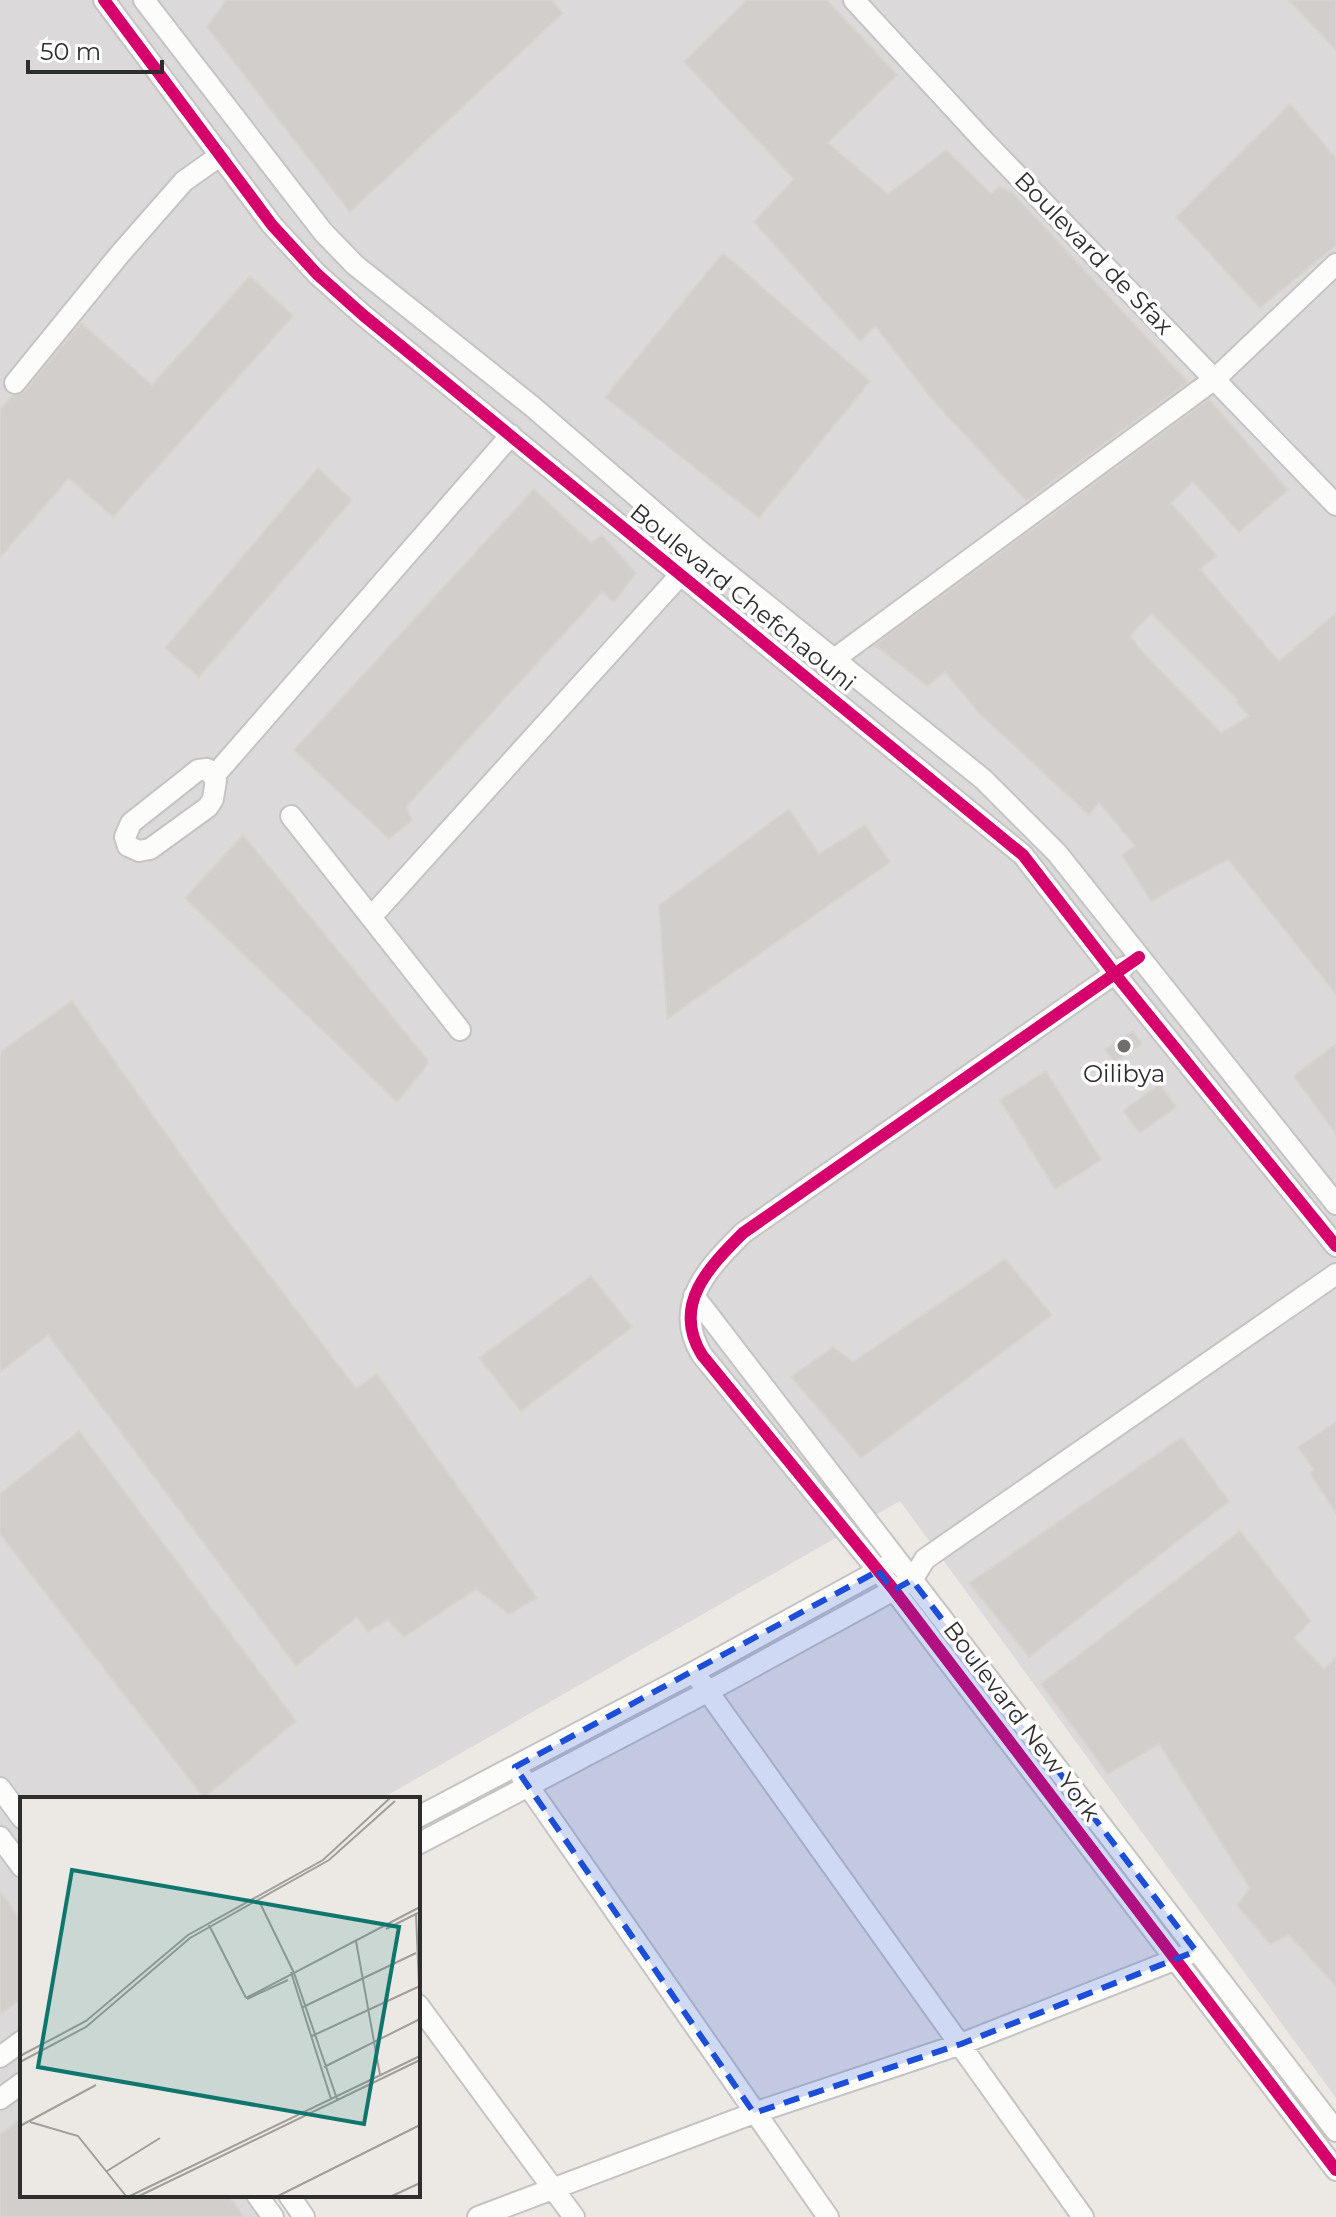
<svg xmlns="http://www.w3.org/2000/svg" width="1336" height="2217" font-family="Montserrat,sans-serif">
<rect width="100%" height="100%" fill="#ece8e4"/>
<path fill="#dcd9db" d="M0,0H1336V2098L900,1501L381,1799H22V2195H252L268,2217H0Z"/>
<path fill="#d1cecb" stroke="#d7d4d0" stroke-width="2" fill-rule="evenodd" d="M226,0H551L563,13L350,212L207,27Z
M747,0H827L897,75L828,143L888,194L946,150L991,194L1000,187L1013,193L1188,382L1026,501L932,399L875,326L860,341L754,222L794,179L684,62Z
M1289,0H1336V50Z
M1290,104L1336,158V245L1260,308L1176,217Z
M723,253L870,381L759,518L605,397Z
M250,276L293,316L113,517L69,478L0,557V409L12,396L25,391L81,323L152,385Z
M1209,399L1288,490L1239,532L1193,482L1171,503L1217,556L1200,569L1279,661L1336,613V994L1228,859L1151,901L1122,855L1135,846L1099,802L1089,815L980,714L945,672L927,686L875,645ZM1151,613L1238,700L1236,702L1249,716L1221,733L1147,657L1130,636Z
M318,468L352,500L199,677L165,648Z
M534,489L591,543L602,535L636,573L614,602L602,592L406,807L412,820L389,839L294,750Z
M789,809L819,854L865,825L890,862L667,1019L659,905Z
M243,835L427,1059L428,1064L397,1102L185,898Z
M72,1001L225,1217L356,1388L377,1374L537,1598L509,1614L476,1589L404,1637L388,1620L368,1632L357,1617L296,1666L48,1335L0,1372V1052Z
M1133,1031L1142,1044L1114,1062L1105,1049Z
M1336,1044V1134L1294,1076Z
M1046,1071L1101,1160L1055,1189L1000,1100Z
M1160,1084L1176,1107L1140,1133L1123,1111Z
M1005,1259L1052,1315L861,1458L791,1377L833,1347L853,1362Z
M591,1276L632,1327L521,1411L479,1358Z
M1336,1422V1513L1310,1473L1314,1470L1298,1447Z
M79,1431L296,1721L204,1798L0,1534V1494Z
M1182,1437L1229,1501L1029,1657L969,1583Z
M1240,1531L1311,1621L1294,1638L1324,1669L1336,1657V1986L1289,1935L1270,1944L1237,1905L1250,1888L1159,1744L1108,1774L1041,1684Z
M0,1891L22,1922V1999L0,2014Z
M22,2118V2195H228L244,2217H0V2135Z"/>
<g fill="none" stroke-linecap="round" stroke-linejoin="round">
<g stroke="#c5c4c5" stroke-width="24">
<path id="minor" d="M104,0L272,225L317,274L363,315L1023,855L1115,974L1336,1246
M144,0L323,232L355,265L533,407L701,552L983,779L1057,853L1336,1204
M854,0L984,141L1336,505
M15,383L120,254L184,181L221,155
M833,660L1216,378L1336,264
M207,769L216,780L213,799L208,807L150,849L139,851L128,846L125,837L131,823L198,770Z
M215,775L511,435
M291,816L460,1030
M371,917L701,552
M1124,967L743,1233C709,1267 671,1305 702,1355L894,1590L1336,2170
M694,1296L1336,2131
M694,1672L1083,2217
M522,1777L828,2217
M0,1788L22,1818
M418,1817L694,1672L887,1566
M0,1837L22,1867
M418,1844L707,1692L912,1580L925,1559L1336,1274
M418,2005L574,2217
M0,2057L22,2041
M0,2099L22,2083
M257,2195L273,2217
M289,2195L304,2217
M478,2217L754,2113L961,2044L1189,1954"/>
</g>
<use href="#minor" stroke="#fcfcfb" stroke-width="20"/>
<g stroke="#fff" stroke-width="17">
<path id="cycleway" d="M104,0L272,225L317,274L363,315L1023,855L1115,974L1336,1246
M1139,957L743,1233C709,1267 671,1305 702,1355L894,1590L1336,2170"/>
</g>
<use href="#cycleway" stroke="#d6006c" stroke-width="12"/>
</g>
<path fill="#1d4ed8" fill-opacity="0.2" stroke="#1d4ed8" stroke-width="6" stroke-dasharray="16 10" stroke-linejoin="round" d="M878,1571L894,1590L912,1580L1196,1951L961,2044L754,2113L515,1767Z"/>
<circle fill="#706f6e" stroke="#fff" stroke-width="3" cx="1124" cy="1046" r="8"/>
<g text-anchor="middle" dominant-baseline="central" stroke-width="7" stroke-linejoin="round" paint-order="stroke">
<g font-size="24" fill="#2e2e2e" stroke="#fff">
<text transform="translate(1094 253) rotate(46)">Boulevard de Sfax</text>
<text transform="translate(743 597) rotate(39)">Boulevard Chefchaouni</text>
<text transform="translate(1022 1721) rotate(53)">Boulevard New York</text>
</g>
<g font-size="24" fill="#2e2e2e" stroke="#fff">
<text x="1124" y="1073">Oilibya</text>
</g>
</g>
<g transform="translate(20 1797)">
<rect width="400" height="400" fill="#ece8e4"/>
<path fill="none" stroke="#a09e9b" stroke-width="2" d="M239,104L274,176L317,302M396,117L400,211M189,128L226,201M366,132L400,115M336,144L360,278M271,175L311,302M226,201L400,110M227,202L268,183M283,210L396,156M292,239L400,189M0,259L66,224L168,138L303,63L370,1M0,265L66,230L170,141L309,63L375,4M304,270L400,222M10,325L58,339L106,399M0,329L76,288M87,374L140,341M110,399L400,259M119,399L400,263M258,399L400,328M372,399L400,386"/>
<path fill="#0f766e" fill-opacity="0.15" stroke="#0f766e" stroke-width="4" d="M52,73L379,130L344,327L18,270Z"/>
<rect width="400" height="400" fill="none" stroke="#2e2e2e" stroke-width="4"/>
</g>
<path d="M28 60v12h134v-12" fill="none" stroke="#2e2e2e" stroke-width="4"/>
<text x="40" y="60" font-size="24" fill="#2e2e2e" stroke="#ffffff" stroke-width="6" paint-order="stroke">50 m</text>
</svg>
